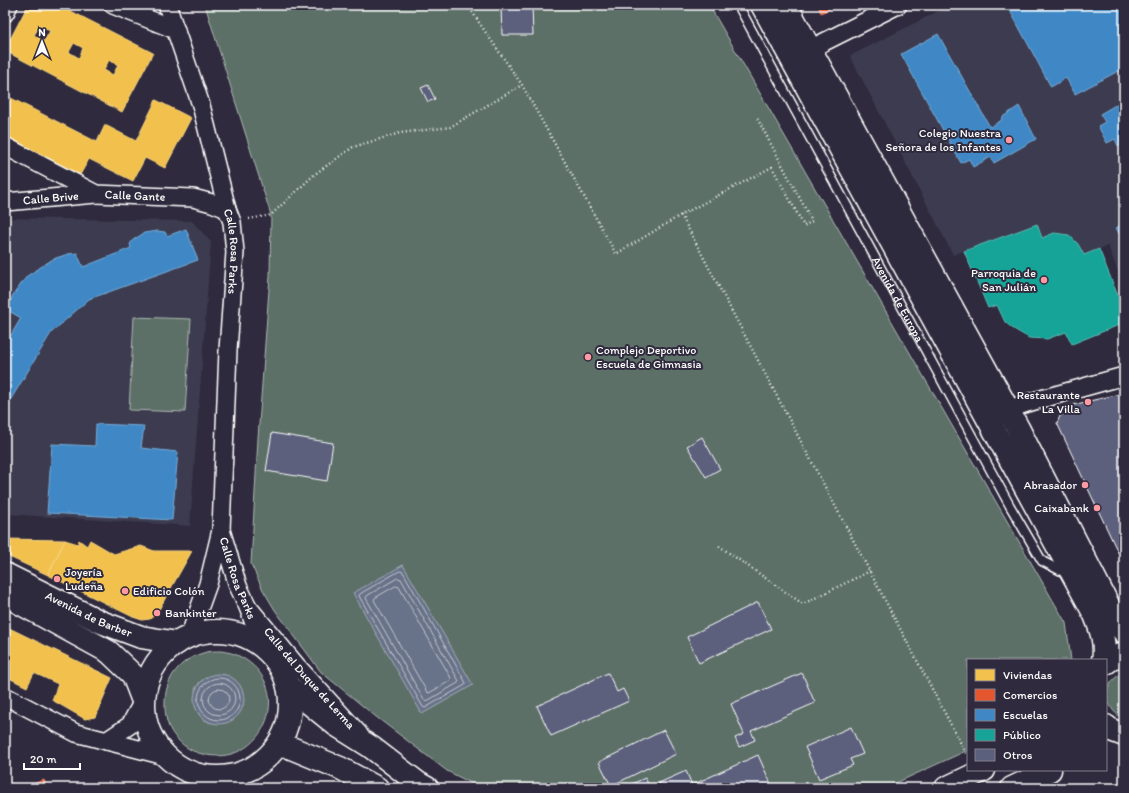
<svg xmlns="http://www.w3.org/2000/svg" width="1129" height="793" font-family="Itim,sans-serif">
<rect width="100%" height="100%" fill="#2f2a3d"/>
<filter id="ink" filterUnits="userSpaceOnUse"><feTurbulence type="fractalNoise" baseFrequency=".025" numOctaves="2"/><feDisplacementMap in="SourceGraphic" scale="8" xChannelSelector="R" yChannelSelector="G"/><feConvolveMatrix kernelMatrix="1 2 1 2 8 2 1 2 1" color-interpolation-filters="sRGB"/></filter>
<g filter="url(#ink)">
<path fill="#3c3a50" d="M950,5H1124V287L1108,246L1084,255L1078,245L1069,235L1054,233L1042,238L1037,224L953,255L850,56Z
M5,218L192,221L211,242L190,526L5,514Z"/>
<path fill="#5c6f67" stroke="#aeb7b3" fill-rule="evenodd" d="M205,5H709L1066,623L1071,660H968V750L885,788H481L447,771L375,716L321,672L275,610L263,590L251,564L258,438L270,276L271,215Z
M134,317L191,319L185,412L129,410Z
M221,651C227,652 234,653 239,656C301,687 260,778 193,751C180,745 168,731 166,717C161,687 173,662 203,653C208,651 215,651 221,651ZM207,677L211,723L203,719L198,713L195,689L200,682Z
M1124,673V719C1103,709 1101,681 1124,673Z"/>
<path fill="#687288" stroke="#a4aab8" d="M403,565L473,685L422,714L353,593Z
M194 699a25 25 0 1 1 50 0a25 25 0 1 1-50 0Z"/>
<path fill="#f2c14e" stroke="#f6d483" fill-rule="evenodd" d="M28,5H59L153,53L122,112L5,51V49ZM40,26L50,31L44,41L34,35ZM74,43L83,48L79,58L69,52ZM109,60L118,65L113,75L104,70Z
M5,95L97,142L105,125L136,141L156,100L191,118L165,168L145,158L133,181L89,159L80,175L5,137Z
M5,539L65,540L48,575L5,555Z
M65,540L78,544L79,540L87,546L90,540L114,554L141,546L154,551H192L157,613L150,619L142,620L133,617L48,575Z
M5,626L112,678L95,717L85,719L52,700L58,684L34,673L27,687L5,676Z"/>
<path fill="#e4572e" stroke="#ec896d" d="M818,5H837L821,13Z
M44,780L47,788H22Z"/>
<path fill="#3f88c5" stroke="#79acd6" d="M1007,5H1124V68L1075,94L1066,78L1051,87Z
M938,34L990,127L1002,120L1001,118L1019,106L1036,139L994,163L991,157L973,167L969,159L961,163L901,54Z
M1124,100V143L1118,146L1115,139L1107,143L1098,126L1105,122L1100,114Z
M1124,223V242L1116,228Z
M186,229L198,260L89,299L51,333L5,409V345L21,318L7,310L13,295L27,276L53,259L68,254L77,253L83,267L131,248L130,244L133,240L144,233L157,231L165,232L167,236Z
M96,424L144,426L141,448L178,452L172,520L47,513L52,444L95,446Z"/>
<path fill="#17a398" stroke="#5dbfb7" d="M1037,224L1042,238L1054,233L1069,235L1078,244L1084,255L1099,249L1124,311V323L1072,344L1066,332L1047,339L1029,338L1012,328L1005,322L997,305L988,308L964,251Z"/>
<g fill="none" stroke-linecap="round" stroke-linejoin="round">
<path stroke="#c3c7cf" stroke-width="1" d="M400,571L403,572L466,683L465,685L425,708L423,707L359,596L360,594Z
M398,578L401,579L459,681L458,683L427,701L424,700L366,598L367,596Z
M396,586L399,587L451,678L450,681L429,693L427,692L374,600L375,598Z
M198 699a21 21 0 1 1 42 0a21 21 0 1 1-42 0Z
M203 699a16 16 0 1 1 32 0a16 16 0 1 1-32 0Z
M209 699a10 10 0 1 1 20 0a10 10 0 1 1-20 0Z"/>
</g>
<path fill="#5b617d" stroke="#fff" d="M532,5L533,35H502L501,6Z
M428,85L435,99L428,102L421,88Z
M1124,393V565L1057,423L1064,407Z
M272,433L333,443L327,481L266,471Z
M702,437L720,469L706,477L687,446Z
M758,602L771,629L699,663L687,637Z
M608,673L617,692L623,689L629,701L551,736L537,706Z
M802,673L815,703L751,731L755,740L739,747L735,738L744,734L731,704Z
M851,727L863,754L850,759L853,765L819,779L805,747Z
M664,730L676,754L611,786L599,762Z
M758,755L771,784L763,788H661L659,783L686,771L692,785Z
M645,778L650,788H623Z"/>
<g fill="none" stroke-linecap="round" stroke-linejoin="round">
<g stroke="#fff" stroke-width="11">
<g id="service">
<path id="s1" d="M738,5L1010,506L1042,561L1067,574"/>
</g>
</g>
<g stroke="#fff" stroke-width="20">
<g id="minor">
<path d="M113,5L176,30"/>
<path id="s2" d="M167,5L201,105L227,209L232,222L235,252L228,350L221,530L208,584L189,637"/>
<path d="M5,13L9,5"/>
<path d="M810,49L898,5"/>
<path id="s3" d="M5,146L96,194L193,198L212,203L227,209"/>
<path id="s4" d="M5,202L96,194"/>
<path d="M999,416L1007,410L1027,403L1124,376"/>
<path id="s5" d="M221,530L238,586L248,607L263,648"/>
<path id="s6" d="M248,607L296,665L359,734"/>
<path d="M5,696L76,733L165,756"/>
<path d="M106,741L130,725L143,701"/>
</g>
</g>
<g stroke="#fff" stroke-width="25">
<path id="secondary" d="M762,5L1095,615C1101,630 1106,643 1103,660
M786,5L1018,428L1117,622L1124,632"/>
</g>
<g stroke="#fff" stroke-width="25">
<g id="primary">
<path id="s7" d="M5,574L101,622L141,637L177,643"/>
<path d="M5,595L109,652L133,675L143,701"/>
<circle cx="217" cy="704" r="73"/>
<path d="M1106,663L1114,657L1124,654"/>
<path d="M288,686L336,725L371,747L418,783L427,788"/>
<path d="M1106,726L1111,730L1124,735"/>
<path d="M279,743L340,768L377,788"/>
<path d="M946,788L984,770"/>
<path d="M1012,788L1050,770"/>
</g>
</g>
<path stroke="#fff" stroke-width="2.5" stroke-dasharray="1 3" stroke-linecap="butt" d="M468,5L480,24L522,85L616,254L681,215L772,167L804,226L812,221L757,118
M681,215L967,755
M249,219L271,215L315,174L353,147L400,133L450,127L522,85
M719,546L803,604L870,571"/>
<use href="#service" stroke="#2f2a3d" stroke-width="8"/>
<use href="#minor" stroke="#2f2a3d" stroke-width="17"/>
<use href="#secondary" stroke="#2f2a3d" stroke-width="22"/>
<use href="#primary" stroke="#2f2a3d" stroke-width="22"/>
</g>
</g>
<g fill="#ff9aa2" stroke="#2f2a3d" stroke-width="1.5">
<circle cx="1009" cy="140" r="4"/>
<circle cx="1044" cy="280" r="4"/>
<circle cx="588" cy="357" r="4"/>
<circle cx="1088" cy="402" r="4"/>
<circle cx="1085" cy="485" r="4"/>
<circle cx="1097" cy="508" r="4"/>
<circle cx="57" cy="579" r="4"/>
<circle cx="125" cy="591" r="4"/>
<circle cx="157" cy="613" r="4"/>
</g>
<g text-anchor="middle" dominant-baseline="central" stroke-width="4" stroke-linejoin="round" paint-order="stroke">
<g font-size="12" fill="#fff" stroke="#2f2a3d" text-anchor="end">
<text x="1001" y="133">Colegio Nuestra<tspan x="1001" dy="14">Señora de los Infantes</tspan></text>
<text x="1036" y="273">Parroquia de<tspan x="1036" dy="14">San Julián</tspan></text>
<text x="596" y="350" text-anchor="start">Complejo Deportivo<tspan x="596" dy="14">Escuela de Gimnasia</tspan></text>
<text x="1080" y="395">Restaurante<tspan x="1080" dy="14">La Villa</tspan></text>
<text x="1077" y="485">Abrasador</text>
<text x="1089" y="508">Caixabank</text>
<text x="65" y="572" text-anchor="start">Joyería<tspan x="65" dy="14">Ludeña</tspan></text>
<text x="133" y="591" text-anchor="start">Edificio Colón</text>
<text x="165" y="613" text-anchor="start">Bankinter</text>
</g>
<g font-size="12" fill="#fff" stroke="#2f2a3d">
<text stroke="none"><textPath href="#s3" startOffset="142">Calle Gante</textPath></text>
<text stroke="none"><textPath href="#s4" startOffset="46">Calle Brive</textPath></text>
<text stroke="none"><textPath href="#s2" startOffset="256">Calle Rosa Parks</textPath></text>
<text stroke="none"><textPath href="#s1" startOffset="335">Avenida de Europa</textPath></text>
<text stroke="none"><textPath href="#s5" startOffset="51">Calle Rosa Parks</textPath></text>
<text stroke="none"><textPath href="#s7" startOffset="93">Avenida de Barber</textPath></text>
<text stroke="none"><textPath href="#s6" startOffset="94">Calle del Duque de Lerma</textPath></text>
</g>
</g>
<rect width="1129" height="793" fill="none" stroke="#2f2a3d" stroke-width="20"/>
<rect x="10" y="10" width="1109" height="773" fill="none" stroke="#fff" stroke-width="1.5" filter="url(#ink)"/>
<rect x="967" y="659" width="140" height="112" fill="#2f2a3d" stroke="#827f8b"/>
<rect x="975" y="669" width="20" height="12" fill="#f2c14e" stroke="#827f8b"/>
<text x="1003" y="679" font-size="12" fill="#ffffff">Viviendas</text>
<rect x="975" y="689" width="20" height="12" fill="#e4572e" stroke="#827f8b"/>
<text x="1003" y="699" font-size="12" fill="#ffffff">Comercios</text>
<rect x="975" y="709" width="20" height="12" fill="#3f88c5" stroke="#827f8b"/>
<text x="1003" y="719" font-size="12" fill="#ffffff">Escuelas</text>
<rect x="975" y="729" width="20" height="12" fill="#17a398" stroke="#827f8b"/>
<text x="1003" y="739" font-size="12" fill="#ffffff">Público</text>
<rect x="975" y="749" width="20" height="12" fill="#5b617d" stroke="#827f8b"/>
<text x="1003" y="759" font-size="12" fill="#ffffff">Otros</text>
<g transform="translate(42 42)" stroke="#2f2a3d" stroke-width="3" paint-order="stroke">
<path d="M0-3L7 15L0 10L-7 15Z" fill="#ffffff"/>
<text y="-6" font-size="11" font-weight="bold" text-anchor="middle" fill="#ffffff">N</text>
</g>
<path d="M24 763v6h56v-6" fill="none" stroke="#ffffff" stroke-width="2"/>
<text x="30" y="763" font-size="12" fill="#ffffff" stroke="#2f2a3d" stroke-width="3" paint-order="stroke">20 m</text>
</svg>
